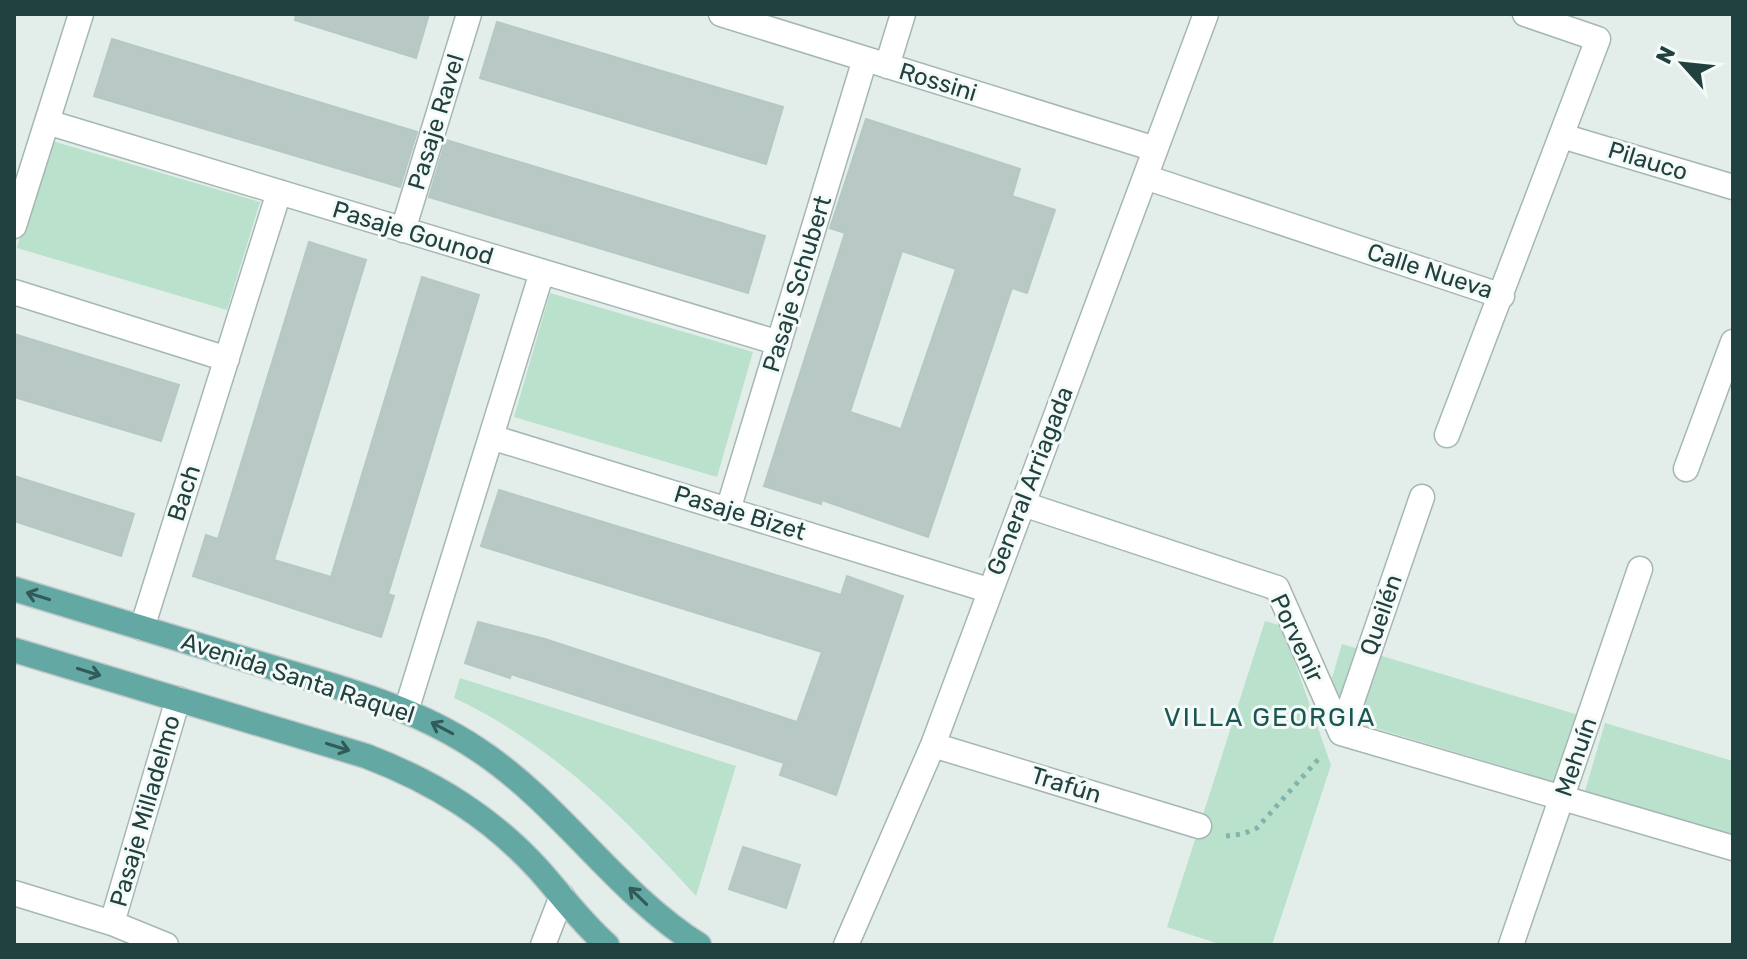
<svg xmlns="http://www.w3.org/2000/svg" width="1747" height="959" font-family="Rubik,sans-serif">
<rect width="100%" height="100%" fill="#e3eeeb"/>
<path fill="#bae1cc" d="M49,140L260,202L227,310L17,248Z
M550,293L753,352L717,477L514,417Z
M1265,621L1282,626L1331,765L1272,945H1222L1167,927Z
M1342,644L1582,716L1562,784L1355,722L1331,681Z
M460,678L736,766L696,896C625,818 551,743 454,698Z
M1605,723L1733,761V836L1585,791Z"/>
<path fill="#b8c9c5" stroke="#b4c8c4" stroke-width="2" fill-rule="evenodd" d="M296,14H429L416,58L295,20Z
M497,22L783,107L766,164L480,78Z
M112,39L417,132L400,187L94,96Z
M866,119L1020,169L1012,196L1055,210L1027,293L1012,288L928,537L822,500L821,504L764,486L845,233L830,228ZM902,251L956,269L901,429L850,412Z
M446,140L765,236L748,293L429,197Z
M309,242L366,260L274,560L331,577L422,277L479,295L388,594L394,596L381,637L193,576L206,535L218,539Z
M14,334L179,385L161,441L14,397Z
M14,476L134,514L121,556L14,521Z
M499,490L841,595L847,576L903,596L836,795L780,775L784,763L511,674L510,678L465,663L478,622L545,639L797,722L822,652L481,546Z
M743,847L800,865L786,908L729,889Z"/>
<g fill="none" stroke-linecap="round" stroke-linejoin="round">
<g stroke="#a5b7b4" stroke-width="27">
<path id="minor" d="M721,14L1155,149
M887,66L903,14
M47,122L779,343
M1562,136L1733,187
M1145,177L1502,296
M14,226L81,14
M403,230L469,14
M14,292L227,359
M1447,435L1598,39L1525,14
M491,437L988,590
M1686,469L1733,342
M1023,504L1277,588L1341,733L1733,848
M728,510L865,59
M142,628L279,192
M406,711L542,272
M1341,733L1422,497
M933,745L1199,826
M14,893L112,923L166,945
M112,923L178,699
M543,945L562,896
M846,945L933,745L1206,14
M1511,945L1640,569"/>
</g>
<g stroke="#c1cac9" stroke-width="27">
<path id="major" d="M14,589C97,614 180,639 264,665C337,687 413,706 477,749C561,804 615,892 699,945
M14,650L366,756C434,782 491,817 540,871C562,896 582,923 607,945"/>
</g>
<path stroke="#80b5ae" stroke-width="5" stroke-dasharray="4 6" stroke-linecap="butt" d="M1226,836L1243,834L1257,828L1322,755"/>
<use href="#minor" stroke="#fff" stroke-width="24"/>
<use href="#major" stroke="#63a8a3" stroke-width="24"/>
</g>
<defs><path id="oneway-shaft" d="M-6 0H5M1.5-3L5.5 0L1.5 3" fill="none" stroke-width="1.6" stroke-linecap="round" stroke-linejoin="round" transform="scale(2)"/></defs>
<g stroke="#315b58">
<use href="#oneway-shaft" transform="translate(38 596) rotate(-163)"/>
<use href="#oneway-shaft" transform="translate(89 672) rotate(17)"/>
<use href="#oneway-shaft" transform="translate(442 728) rotate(-152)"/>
<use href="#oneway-shaft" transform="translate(338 747) rotate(17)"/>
<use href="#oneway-shaft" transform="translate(638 896) rotate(-136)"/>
</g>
<g text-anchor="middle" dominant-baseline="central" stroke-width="6" stroke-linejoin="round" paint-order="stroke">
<g font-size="24" fill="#20413f" stroke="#f4faf8">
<text transform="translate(938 82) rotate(17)">Rossini</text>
<text transform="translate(436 122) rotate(-73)">Pasaje Ravel</text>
<text transform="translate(1648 161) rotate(17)">Pilauco</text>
<text transform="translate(413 233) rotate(17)">Pasaje Gounod</text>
<text transform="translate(1430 271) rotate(18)">Calle Nueva</text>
<text transform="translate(797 284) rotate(-73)">Pasaje Schubert</text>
<text transform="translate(1030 481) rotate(-69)">General Arriagada</text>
<text transform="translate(184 493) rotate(-72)">Bach</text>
<text transform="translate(740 513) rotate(17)">Pasaje Bizet</text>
<text transform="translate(1381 615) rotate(-71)">Queilén</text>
<text transform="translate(1297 638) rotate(65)">Porvenir</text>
<text transform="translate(298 678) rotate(18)">Avenida Santa Raquel</text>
<text transform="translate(1576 757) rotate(-71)">Mehuín</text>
<text transform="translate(1066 785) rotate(17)">Trafún</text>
<text transform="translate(145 811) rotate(-74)">Pasaje Milladelmo</text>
</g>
<g font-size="26" letter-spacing="2" fill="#1a5652" stroke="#f4faf8">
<text x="1270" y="717">VILLA GEORGIA</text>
</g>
</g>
<rect width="1747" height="959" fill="none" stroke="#20413f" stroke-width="32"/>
<g transform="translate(1683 64) rotate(297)" stroke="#f4faf8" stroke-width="6" paint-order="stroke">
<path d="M0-6L14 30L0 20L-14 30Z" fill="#20413f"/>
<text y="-12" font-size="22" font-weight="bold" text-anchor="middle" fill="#20413f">N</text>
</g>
</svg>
